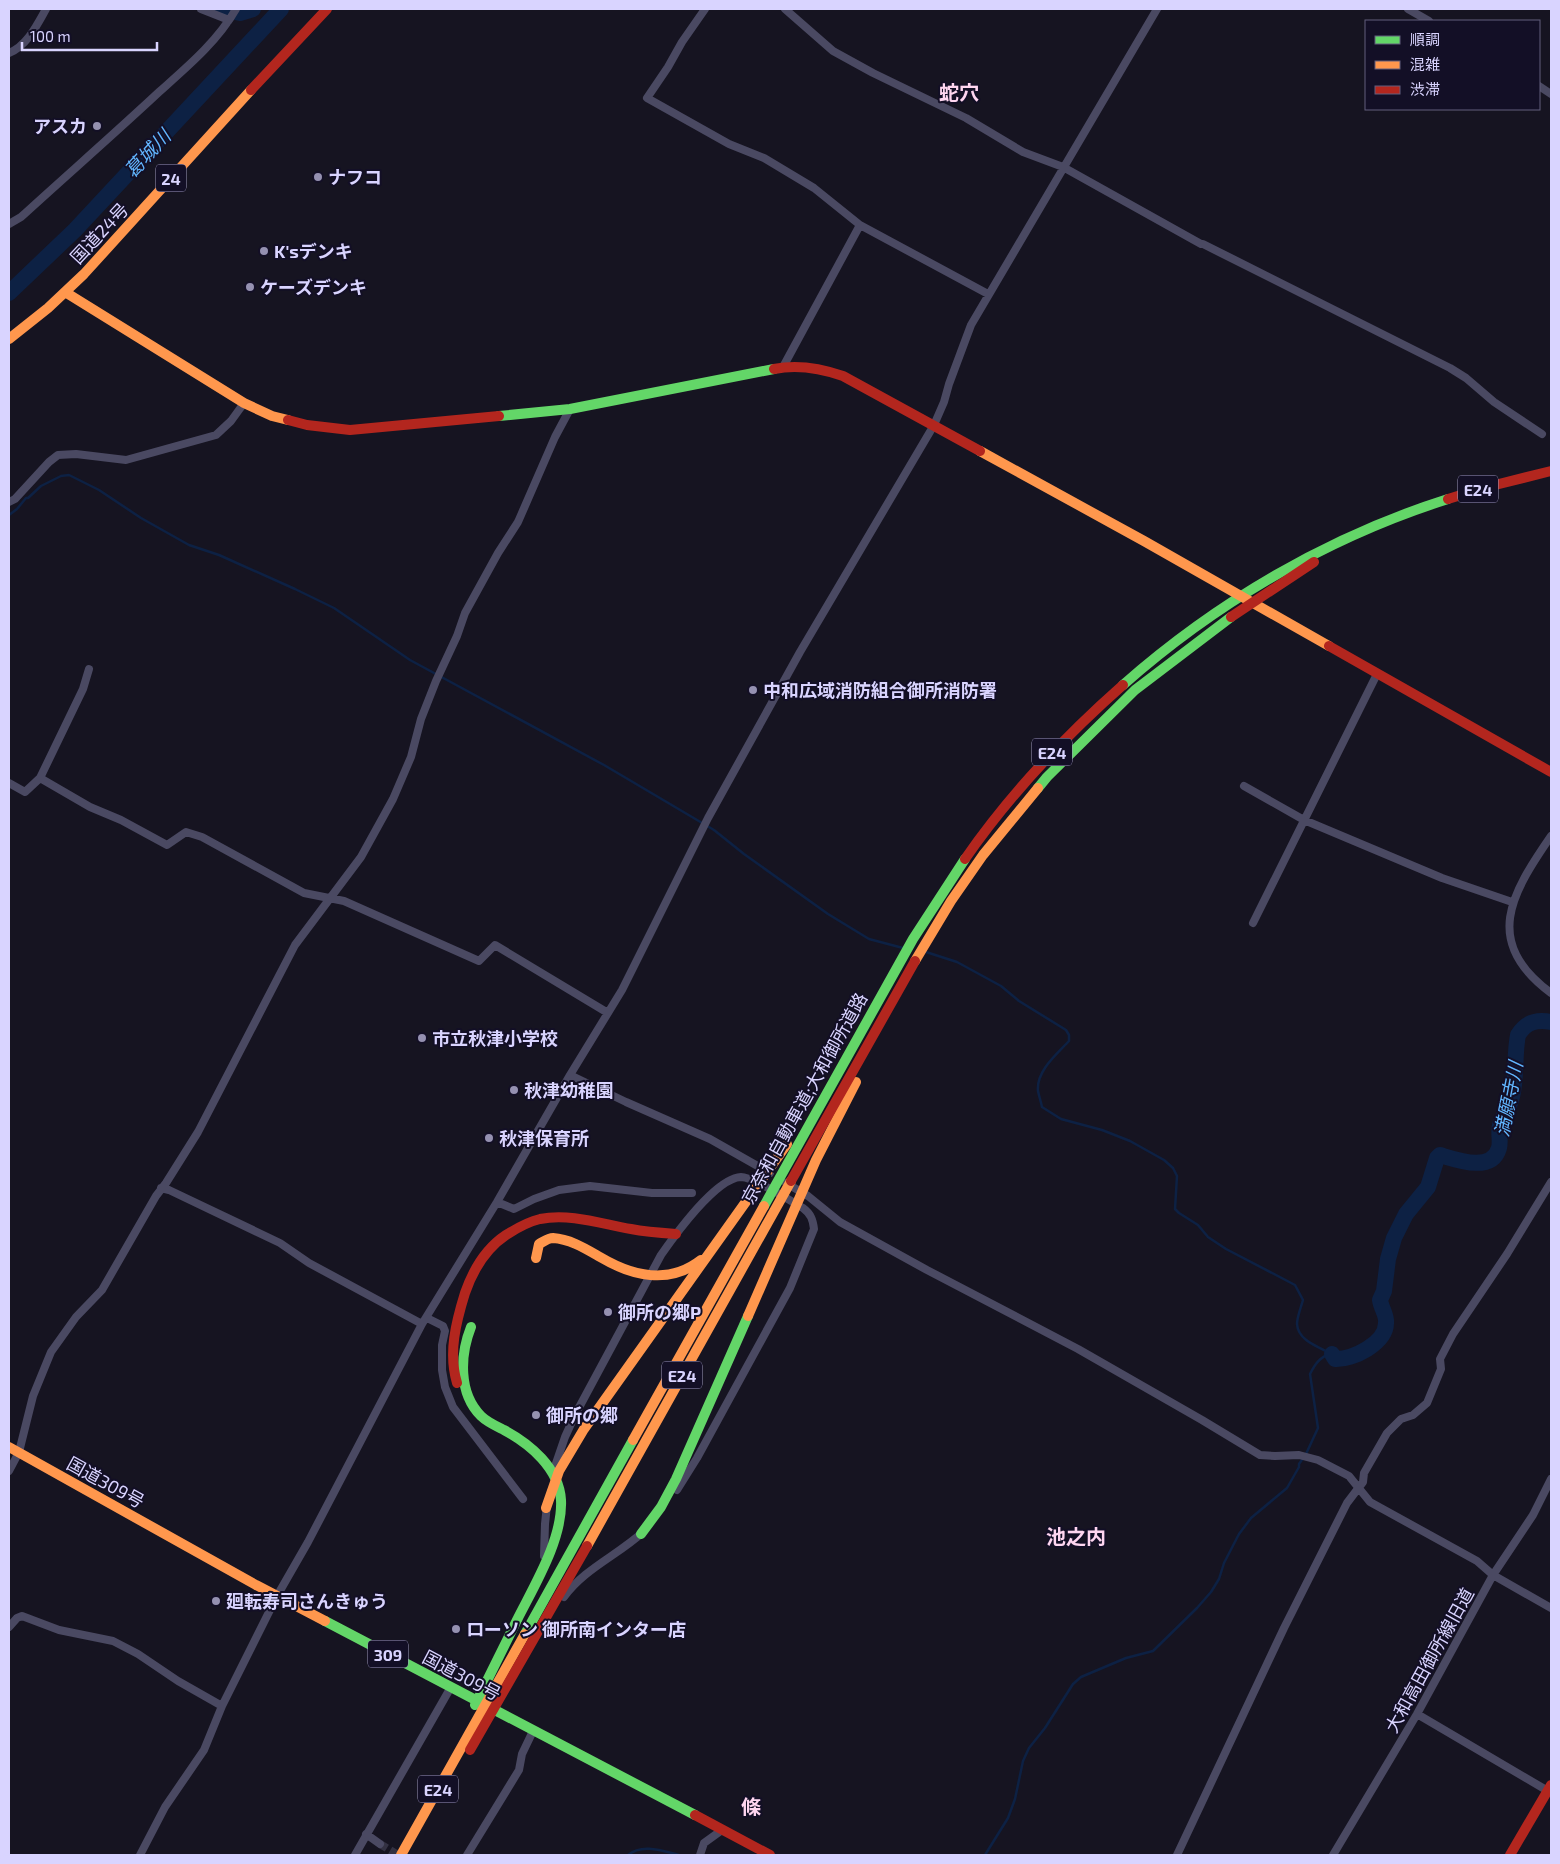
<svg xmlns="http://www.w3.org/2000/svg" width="1560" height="1864" font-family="'Exo 2','Noto Sans JP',sans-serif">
<rect width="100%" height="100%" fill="#161421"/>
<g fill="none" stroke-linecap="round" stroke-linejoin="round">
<path stroke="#0d2144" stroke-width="2.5" d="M9,515L17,509L26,498H28L41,486L61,476L69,475L99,490L141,518L189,545L219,555L295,589L334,608L410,660L604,765L714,830L744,854L828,914L869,939L903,948
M926,952L957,962L1001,986L1019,1001L1066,1030L1069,1035V1041C1057,1054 1036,1071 1038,1091C1039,1096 1041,1102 1042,1107L1061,1119L1102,1130L1130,1141L1164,1160L1173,1168L1177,1176L1175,1209L1179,1213L1198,1225L1208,1237L1226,1249L1295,1285L1303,1300C1301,1307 1297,1317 1297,1324C1298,1341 1319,1347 1332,1354
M628,1855C642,1843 663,1851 679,1855
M985,1855L1008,1818L1015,1799L1023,1761L1029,1748L1045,1728L1073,1684L1081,1677L1126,1658L1153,1651L1197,1608L1211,1592L1219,1579L1224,1563L1239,1534L1251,1518L1287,1488L1299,1467V1464L1306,1454L1318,1428L1310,1374C1315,1364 1320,1357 1330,1354"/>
<path stroke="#0d2144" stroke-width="16" d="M221,9L240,13L253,9
M9,293L75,230L281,9
M1332,1354L1335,1359C1353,1360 1386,1343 1386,1323C1387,1315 1381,1308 1380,1300L1384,1291L1388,1259L1394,1238L1406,1214L1428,1187L1437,1158L1440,1155C1457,1160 1492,1173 1499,1148C1501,1141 1498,1133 1500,1125C1503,1115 1510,1107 1512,1097C1517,1076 1514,1055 1518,1035C1526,1022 1537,1019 1551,1022"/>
<path stroke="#333142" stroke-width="8" stroke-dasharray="8 4" stroke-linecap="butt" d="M380,1844L398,1855"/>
<path stroke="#4a4962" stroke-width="8" d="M201,9L229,20
M705,9L682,42L668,67L647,98L729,144L764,158L814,188L860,225L988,294
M785,9L833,51L873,73L966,118L1023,152L1063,167L1201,244H1203L1450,368L1466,378L1494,402L1542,434
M1408,9L1429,21
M9,53C27,46 37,25 46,9
M1539,86L1551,94
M9,224L21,217C67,175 114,134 159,92C187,67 217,42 236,9
M783,367L860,225
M9,502L15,499L49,462L58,455L76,454L126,460L216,435L231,421L244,403
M40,778L90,807L121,820L167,845L186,832L202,837L304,893L344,901L479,961L495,945L608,1013
M9,783L25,792L40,778L83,689L89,669
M1244,786L1304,820L1442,878L1512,902
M1551,836C1511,894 1482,942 1551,993
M1253,923L1377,674
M570,1075L626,1102L710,1139L770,1173
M786,1183L808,1196L840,1222L927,1270L1078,1349L1202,1420L1260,1455L1275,1456L1299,1455L1318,1460L1349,1476L1370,1502L1477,1561L1493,1575L1551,1608
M161,1188L169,1190L280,1243L309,1263L422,1324
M497,1202L514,1209L534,1199L559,1190L590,1186L652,1193H692
M427,1318L443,1326L445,1331L442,1345V1370L445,1387L453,1407L523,1499
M9,1471L19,1452L33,1396L51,1352L76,1317L102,1290L156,1196L166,1183L198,1132L295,945L361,857L393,799L411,757L421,719L436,681L457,636L465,613L498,553L518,522L555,437L570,409
M553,1472L565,1437L575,1415L661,1255C675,1235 716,1178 741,1177C753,1177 791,1201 803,1208C811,1214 813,1220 814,1229L790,1288L697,1458L677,1490
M544,1556L545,1524L547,1505
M564,1597C584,1569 618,1555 643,1532
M9,1627L17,1618L22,1616L59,1630L113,1641L138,1654L178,1681L222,1706
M1417,1714L1548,1791
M366,1834L380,1844
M140,1855L165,1807L204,1750L222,1706L277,1596L308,1542L422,1324L497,1202L570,1075L622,990L708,818L800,652L934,425L944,402L949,384L971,325L1157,9
M355,1855L451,1687
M467,1855L519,1770L522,1754L533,1731
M700,1855L704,1843L722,1830
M1177,1855L1284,1628L1347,1503L1363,1482L1364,1473L1387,1433L1401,1419L1413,1415L1427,1403L1441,1369L1440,1359L1453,1334L1507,1254L1551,1182
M1333,1855L1417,1714L1493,1575L1533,1515L1551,1479"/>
<path stroke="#63d668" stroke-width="10" d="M499,416L570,409L774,369
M1123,685C1217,602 1328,537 1448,499
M1038,788L1047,777L1135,690L1231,617
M764,1206L913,939L965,859
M471,1327C460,1355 458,1393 481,1416C487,1422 496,1426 504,1430C530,1444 559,1468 561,1500C563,1539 534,1586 517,1620C503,1648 489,1677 475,1705
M641,1534L661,1507L676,1479L748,1316
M325,1621L695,1815
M525,1634L633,1440"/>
<path stroke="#ff974d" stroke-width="10" d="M65,292L244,403L272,416L288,420
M9,339L48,308L84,274L251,90
M980,451L1144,541L1329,646
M915,961L951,901L983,855L1038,788
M536,1258L539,1244C543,1242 548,1238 553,1238C570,1239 586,1249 600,1257C632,1276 669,1285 701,1260
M748,1316L816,1160L856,1082
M633,1440L764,1206
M9,1447L256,1585L325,1621
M546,1508L559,1471L584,1429L787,1144
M587,1546L791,1181
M401,1855L525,1634"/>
<path stroke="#b3261e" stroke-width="10" d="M251,90L327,9
M774,369C798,364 820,368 843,376L980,451
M288,420L307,425L350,430L499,416
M1448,499L1487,487L1551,471
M1231,617L1314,562
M1329,646L1551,772
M965,859C1010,794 1063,738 1123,685
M791,1181L915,961
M457,1383C448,1353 456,1322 465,1293C473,1270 485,1249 506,1235C517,1228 527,1222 540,1219C570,1213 602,1224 631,1229C646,1232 661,1233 676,1234
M470,1750L587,1546
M695,1815L770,1855
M1510,1855L1551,1785"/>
</g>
<g fill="#9591b1" stroke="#130f26" stroke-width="2">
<circle cx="97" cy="126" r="5"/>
<circle cx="318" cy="177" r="5"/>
<circle cx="264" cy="251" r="5"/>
<circle cx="250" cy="287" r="5"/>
<circle cx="753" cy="690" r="5"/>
<circle cx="422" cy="1038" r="5"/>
<circle cx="514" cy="1090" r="5"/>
<circle cx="489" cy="1138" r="5"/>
<circle cx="608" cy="1312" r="5"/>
<circle cx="536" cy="1415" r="5"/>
<circle cx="216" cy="1601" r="5"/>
<circle cx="456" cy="1629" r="5"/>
</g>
<g text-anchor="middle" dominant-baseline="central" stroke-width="4" stroke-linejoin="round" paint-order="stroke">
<g fill="#130f26" stroke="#9e99be" stroke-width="1">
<rect x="156" y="164.5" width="30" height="27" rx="4"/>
<rect x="1458" y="475.5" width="40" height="27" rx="4"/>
<rect x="1032" y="738.5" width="40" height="27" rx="4"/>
<rect x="662" y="1361.5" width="40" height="27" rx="4"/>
<rect x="368" y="1640.5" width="40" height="27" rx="4"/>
<rect x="418" y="1775.5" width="40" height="27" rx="4"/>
</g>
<g font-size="16" font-weight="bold" fill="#d9d4ff">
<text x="171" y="178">24</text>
<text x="1478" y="489">E24</text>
<text x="1052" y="752">E24</text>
<text x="682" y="1375">E24</text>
<text x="388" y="1654">309</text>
<text x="438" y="1789">E24</text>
</g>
<g font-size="18" font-weight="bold" fill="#d9d4ff" stroke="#130f26" text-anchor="start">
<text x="87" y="126" text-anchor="end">アスカ</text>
<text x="328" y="177">ナフコ</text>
<text x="274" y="251">K'sデンキ</text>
<text x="260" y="287">ケーズデンキ</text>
<text x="763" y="690">中和広域消防組合御所消防署</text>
<text x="432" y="1038">市立秋津小学校</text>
<text x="524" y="1090">秋津幼稚園</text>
<text x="499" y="1138">秋津保育所</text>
<text x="618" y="1312">御所の郷P</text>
<text x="546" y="1415">御所の郷</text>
<text x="226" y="1601">廻転寿司さんきゅう</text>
<text x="466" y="1629">ローソン 御所南インター店</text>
</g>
<g font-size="18" fill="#d9d4ff" stroke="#130f26">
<text transform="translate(99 233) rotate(-47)">国道24号</text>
<text transform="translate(804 1098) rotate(-61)">京奈和自動車道;大和御所道路</text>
<text transform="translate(106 1482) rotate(29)">国道309号</text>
<text transform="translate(1429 1660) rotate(-61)">大和高田御所線旧道</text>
<text transform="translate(462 1675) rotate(28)">国道309号</text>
</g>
<g font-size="19" font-style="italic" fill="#62b6ff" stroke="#130f26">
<text transform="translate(147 153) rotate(-47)">葛城川</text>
<text transform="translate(1508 1099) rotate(-79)">満願寺川</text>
</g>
<g font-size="20" font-weight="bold" fill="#ffd6f0" stroke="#130f26">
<text x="959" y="92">蛇穴</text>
<text x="1076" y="1536">池之内</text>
<text x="751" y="1806">條</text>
</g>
</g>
<rect width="1560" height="1864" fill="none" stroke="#d9d4ff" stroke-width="20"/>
<rect x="1365" y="20" width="175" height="90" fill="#130f26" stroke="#625e7d"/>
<rect x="1375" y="36" width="25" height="8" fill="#63d668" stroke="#625e7d"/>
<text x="1410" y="45" font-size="15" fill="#d9d4ff">順調</text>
<rect x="1375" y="61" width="25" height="8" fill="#ff974d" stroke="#625e7d"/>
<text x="1410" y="70" font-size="15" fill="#d9d4ff">混雑</text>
<rect x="1375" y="86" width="25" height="8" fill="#b3261e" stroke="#625e7d"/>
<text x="1410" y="95" font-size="15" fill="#d9d4ff">渋滞</text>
<path d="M22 42v8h135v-8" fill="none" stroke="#d9d4ff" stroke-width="2.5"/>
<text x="30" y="42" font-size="15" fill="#d9d4ff" stroke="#130f26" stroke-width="4" paint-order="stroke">100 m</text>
</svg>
